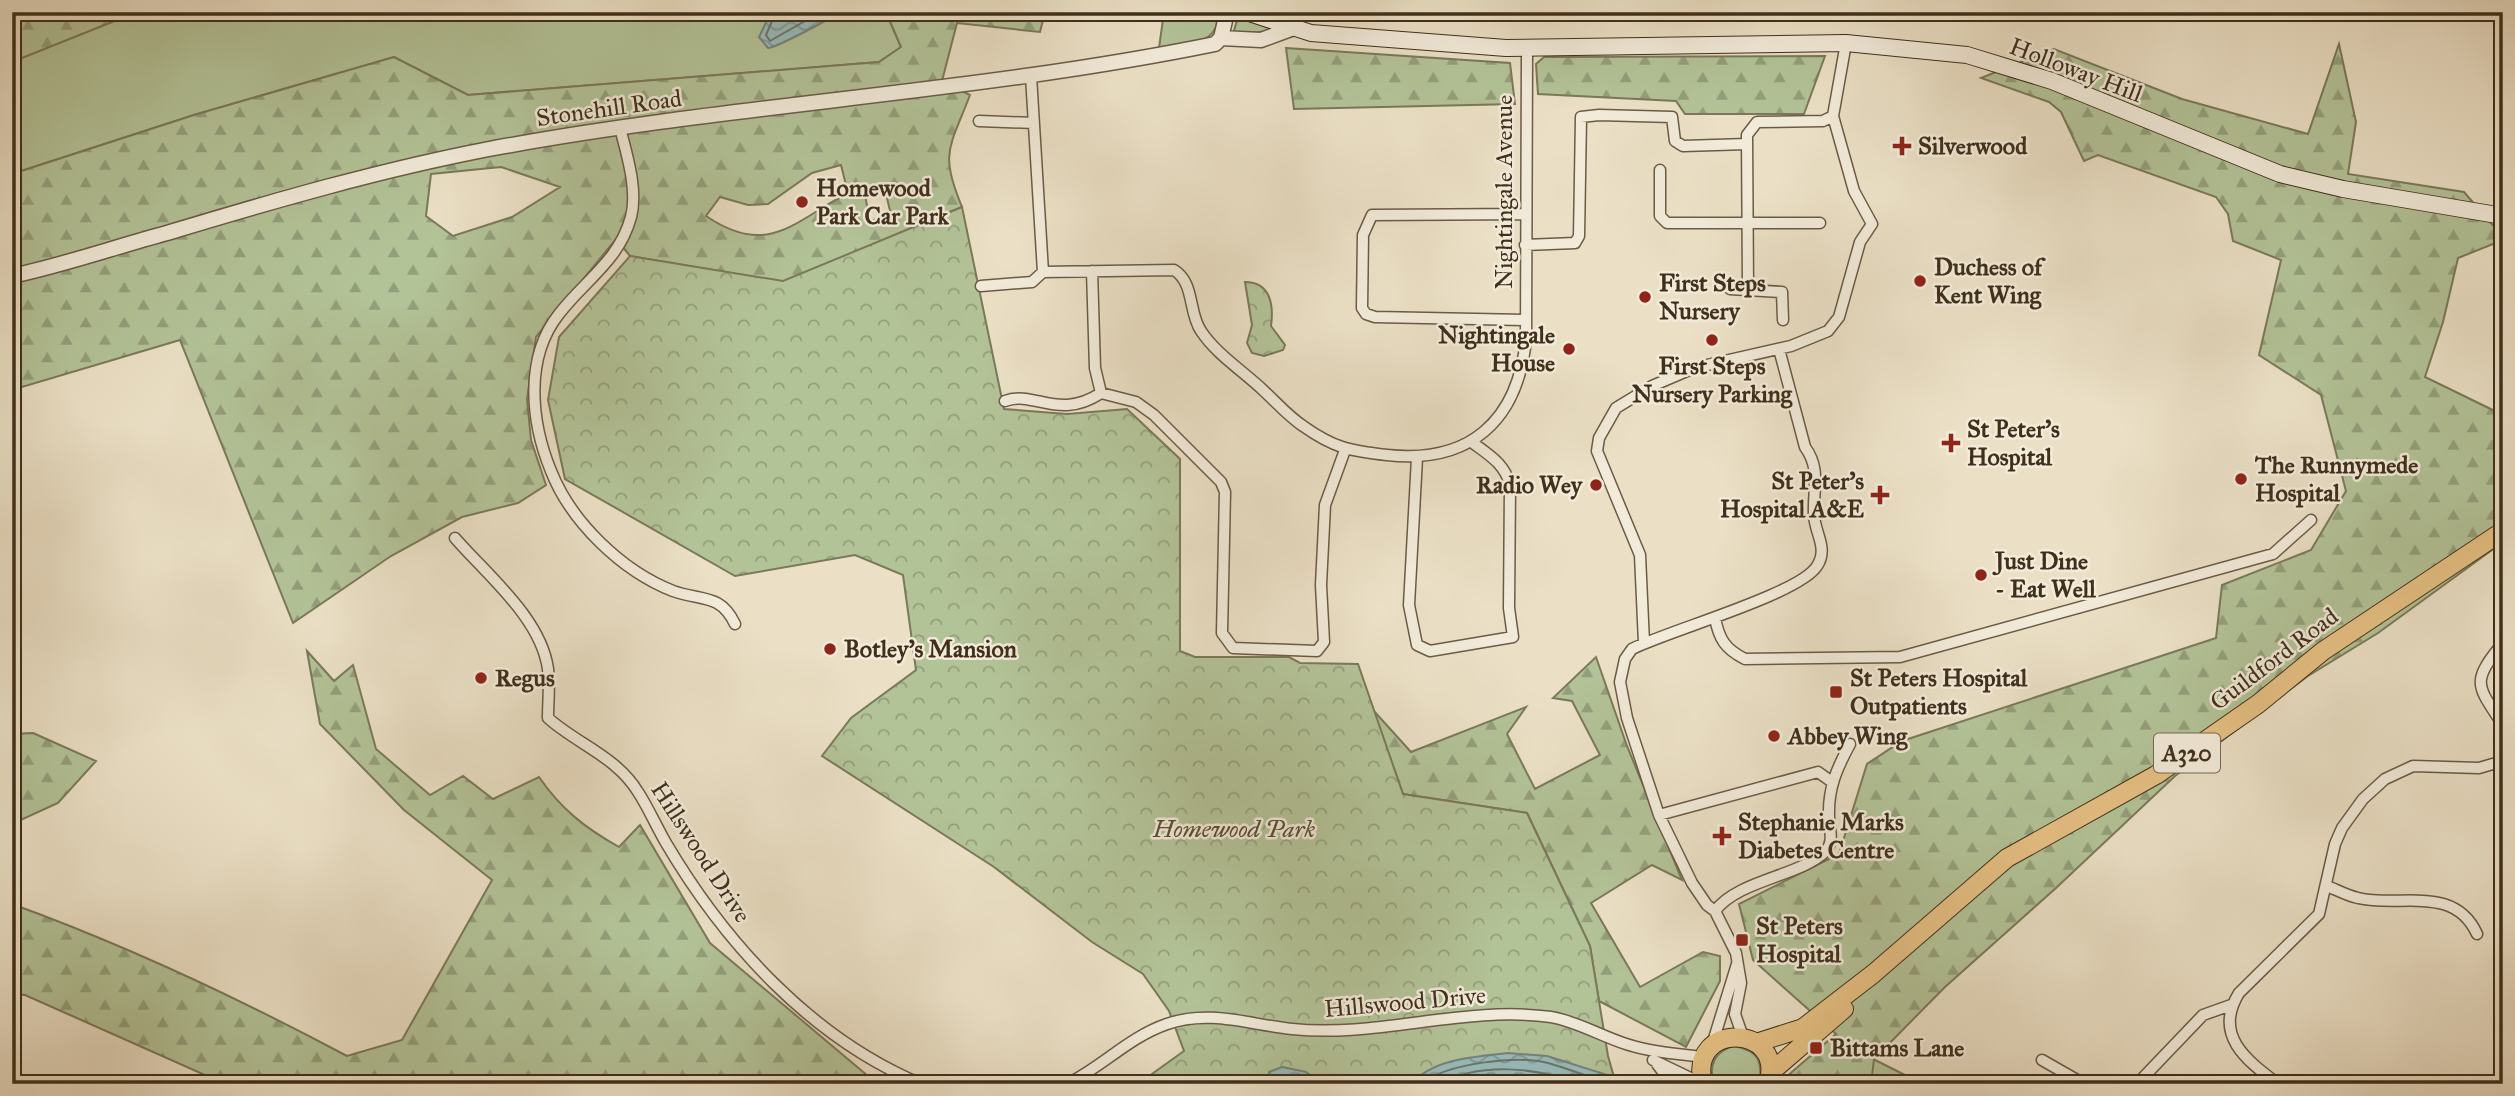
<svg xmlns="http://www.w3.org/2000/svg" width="2515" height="1096" font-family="'IM FELL Great Primer',serif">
<defs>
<pattern id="forest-firs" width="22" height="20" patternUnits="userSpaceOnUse" patternTransform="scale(1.75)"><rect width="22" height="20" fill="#b3c398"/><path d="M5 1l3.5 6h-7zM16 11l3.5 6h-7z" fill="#939f7b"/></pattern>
<pattern id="park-crowns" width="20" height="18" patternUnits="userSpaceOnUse" patternTransform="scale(1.75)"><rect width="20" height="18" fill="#b3c398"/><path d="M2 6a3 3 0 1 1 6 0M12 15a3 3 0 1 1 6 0" fill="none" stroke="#939f7b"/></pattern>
<pattern id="water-waves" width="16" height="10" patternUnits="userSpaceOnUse" patternTransform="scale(1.75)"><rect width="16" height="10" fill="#9bb"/><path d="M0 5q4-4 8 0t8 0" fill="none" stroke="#7e9897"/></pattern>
</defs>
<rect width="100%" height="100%" fill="#ebe0c6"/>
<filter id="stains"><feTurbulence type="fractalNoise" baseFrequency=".00286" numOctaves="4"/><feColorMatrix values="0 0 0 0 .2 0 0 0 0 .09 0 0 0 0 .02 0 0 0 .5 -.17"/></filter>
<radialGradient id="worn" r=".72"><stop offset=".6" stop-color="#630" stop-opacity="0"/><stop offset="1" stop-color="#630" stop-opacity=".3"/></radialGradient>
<path fill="#b3c398" stroke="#7a795a" stroke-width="2" d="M12,12H886L901,47L879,62L468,95L394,57L194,115L12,174Z
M1164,12H1214L1219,19C1212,48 1184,44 1159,48Z
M1238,17L1277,31L1233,34Z
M1734,1046C1759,1051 1762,1060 1760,1084H1714C1708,1065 1715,1051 1734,1046Z
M1873,1059L1923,1084H1871Z"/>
<path fill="url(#forest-firs)" stroke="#7a795a" stroke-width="2" fill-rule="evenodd" d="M12,12H137L12,62Z
M886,12H1045L1040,32L957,23L942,81L970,95C950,148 939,152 962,207L783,282L630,256L616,239L536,337L527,399L531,440L546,485L518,503L462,517L391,556L293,623L180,340L12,390V174L194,115L394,57L468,95L879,62L901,47ZM841,165L848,193C793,222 768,258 706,216L720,197L748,205L768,204L812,173ZM501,167L560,187L512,217L453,236L426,216L431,174ZM884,185L891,215L870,221L864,190Z
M2339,44L2356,122L2348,174L2464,192L2503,237V240L2458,258L2443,322L2425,377L2503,415V542L2378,633L2308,676L2175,776L2056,888L1945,987L1874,1059L1871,1084H1788L1786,1077L1836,1034L1753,960L1739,904L1839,854L1867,764L1902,741L2216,638L2222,585L2311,550L2346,491L2321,395L2259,355L2281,260L2233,241L2228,214L2216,197L2098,155L2084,161L2061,112L2049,102L1981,78L2054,49L2182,99L2308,134Z
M1286,48L1510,63L1515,104L1294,109Z
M1825,56L1804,114H1685L1676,101L1538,94L1536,64L1544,57Z
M307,651L334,681L353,665L376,749L430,795L463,776L493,799L539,777C561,809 585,828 619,847L640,825L710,943L868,1076L866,1084H225L25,995L12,994V904C128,946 238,998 347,1056L402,1040L492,880L404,810L320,724Z
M1596,657L1627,746L1682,880L1652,865L1591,903L1640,987L1703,952L1720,956V981L1686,1047L1599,1001L1590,946L1527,813L1403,794L1373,710L1411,752L1526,707L1507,734L1535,789L1600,755L1572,701L1553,698Z
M33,733L96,761L58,803L12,824V734Z"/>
<path fill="url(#park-crowns)" stroke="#7a795a" stroke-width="2" d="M962,207L1004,409L1067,414L1127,409L1180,459V651L1195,657H1289L1300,663L1358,664L1403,794L1527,813L1590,946L1608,1056L1614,1077L1620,1084H1138L1184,1051L1169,1011L1143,974L1092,942L994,867L822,756L851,718L916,670L903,575L855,555L735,576L565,479L548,400L559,337L630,256L783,281Z
M1245,282C1270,282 1274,304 1271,326L1285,345L1283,350L1264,356L1252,353L1247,343L1252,325Z"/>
<path fill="url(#water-waves)" stroke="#75837b" stroke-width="2" d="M771,12H839C833,18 775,48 768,48L759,37Z
M1508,1053L1547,1056L1614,1077L1620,1084H1412C1433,1058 1477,1057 1508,1053Z
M1282,1067L1306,1072L1316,1080L1314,1084H1270L1269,1072Z"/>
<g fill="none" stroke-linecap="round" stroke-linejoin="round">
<path stroke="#6c756b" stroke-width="2" d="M776,12L766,35L770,41L805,21L829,12
M1421,1084C1447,1063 1517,1055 1548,1063C1569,1069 1590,1077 1610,1084
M1438,1084C1481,1062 1536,1067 1579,1084
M1478,1084L1509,1080L1548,1084"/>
<g stroke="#6b5b46" stroke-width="13">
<path id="minor" d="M1031,76L1043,272L1174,270C1195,283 1188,312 1201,331C1216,354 1243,371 1263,390C1276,402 1288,416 1303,426C1334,448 1350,451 1387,455C1470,464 1518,421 1526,339L1527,49
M979,121L1033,123
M620,128C627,155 638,190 631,217C619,261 585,280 559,314C524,358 531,422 551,471C571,522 622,571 673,591C701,601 720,593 735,624
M1660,170V216L1667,223H1820
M1525,245L1575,243L1579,236L1581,117L1599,115L1672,117L1675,141L1683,146L1747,144
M1092,271L1095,368L1101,393L1136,402L1154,415L1221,482L1225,492L1222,633L1233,648L1317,651L1324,642L1321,585L1325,505L1345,450
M981,286L1032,282L1043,272
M1730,289L1782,292L1783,320
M1748,289L1747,135L1757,122L1823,121L1833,116
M1525,320L1375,317L1366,314L1362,308L1363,235L1372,215L1526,214
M1005,401C1035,390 1058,421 1101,393
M1417,458L1409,605L1417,645L1430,651L1513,637L1509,608L1510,485C1505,464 1489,455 1473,443
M455,538C487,575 541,618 548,669C550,685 548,702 548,718C577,744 617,757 638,792C648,807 656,826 666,843C725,943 811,1038 921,1084
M1715,618C1719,639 1725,649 1745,659L1900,657L2273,554L2311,520
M1644,643L1640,555L1597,451L1599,438L1616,408L1652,386L1694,368L1791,346L1828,331L1839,317L1860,242L1872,224L1854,191L1833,116L1846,43
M2503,643C2470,683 2477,685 2503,725
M1659,815L1818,772L1832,782
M2327,886C2337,890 2348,896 2358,898C2400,908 2454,884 2477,934
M1715,911C1738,880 1800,876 1825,852C1835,841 1829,829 1829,816C1828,788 1837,768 1850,744
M1743,1037L1735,1014L1741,983L1736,953L1715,911L1707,905L1692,883L1659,815L1627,718L1620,682L1625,659L1632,649C1667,631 1800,594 1817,566C1829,548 1814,532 1814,514C1813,488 1821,469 1805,447L1779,349
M1712,1045L1737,964
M1653,1060L1703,1084
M2042,1060L2084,1084
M1657,1064L1672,1084
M1067,1084C1102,1067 1129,1037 1167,1024C1209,1009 1251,1025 1292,1029C1379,1038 1465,1005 1551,1017C1576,1021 1601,1036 1626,1044C1650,1052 1678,1054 1704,1057
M2137,1084L2203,1015L2231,1005
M2278,1084C2246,1060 2213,1035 2239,993L2319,914L2335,844L2342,828L2363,799L2385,779L2413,766L2479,768L2503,761"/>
</g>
<g stroke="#6b5b46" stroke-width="17">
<path id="tertiary" d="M1221,38L1261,40L1291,29
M12,276C64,265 115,247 167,233C273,201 380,170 489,149C730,104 975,93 1215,44L1221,38L1227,12"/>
</g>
<g stroke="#402f1b" stroke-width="18">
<path id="secondary" d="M1246,12L1311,33L1506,48L1846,43L1967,55L2052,81L2280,174L2343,189L2503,216"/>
</g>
<g stroke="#402f1b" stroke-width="20">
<path id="primary" d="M1756,1043L1803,1028L1873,974L2007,858L2156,775L2258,704L2323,651L2503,531
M1771,1072L1844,1009
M1703,1084C1687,1020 1787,1024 1768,1084"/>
</g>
<use href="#minor" stroke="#f2ebda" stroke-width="10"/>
<use href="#tertiary" stroke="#f2ebda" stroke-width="14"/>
<use href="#secondary" stroke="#f2ebda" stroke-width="16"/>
<use href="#primary" stroke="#e6c083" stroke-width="18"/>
</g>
<g fill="#8f2418" stroke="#f2ebda" stroke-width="2.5">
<path d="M1898.5 135.5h7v7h7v7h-7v7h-7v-7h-7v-7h7z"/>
<circle cx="802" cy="202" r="7"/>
<circle cx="1920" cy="281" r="7"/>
<circle cx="1645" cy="297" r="7"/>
<circle cx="1712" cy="340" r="7"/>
<circle cx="1569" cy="349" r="7"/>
<path d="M1947.5 432.5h7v7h7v7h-7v7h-7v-7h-7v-7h7z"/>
<circle cx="2241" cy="479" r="7"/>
<circle cx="1596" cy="485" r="7"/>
<path d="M1876.5 484.5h7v7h7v7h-7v7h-7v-7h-7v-7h7z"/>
<circle cx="1981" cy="575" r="7"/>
<circle cx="830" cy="649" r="7"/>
<circle cx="481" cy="678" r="7"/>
<rect x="1829" y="685" width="14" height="14" rx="3.5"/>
<circle cx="1774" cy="736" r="7"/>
<path d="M1718.5 825.5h7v7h7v7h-7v7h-7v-7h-7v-7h7z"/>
<rect x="1735" y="933" width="14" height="14" rx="3.5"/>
<rect x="1809" y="1041" width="14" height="14" rx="3.5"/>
</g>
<g text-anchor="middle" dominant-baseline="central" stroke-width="5" stroke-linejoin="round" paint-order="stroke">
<rect fill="#f2ebda" stroke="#756754" stroke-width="2" x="2154" y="733.5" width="66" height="39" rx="5"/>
<g font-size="23" font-weight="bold" fill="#402f1b">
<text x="2187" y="753">A320</text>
</g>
<g font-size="24" fill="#402f1b" stroke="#f2ebda">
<text transform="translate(2076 70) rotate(21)">Holloway Hill</text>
<text transform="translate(609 108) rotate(-8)">Stonehill Road</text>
<text transform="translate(1504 192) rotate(-90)">Nightingale Avenue</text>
<text transform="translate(2274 659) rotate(-37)">Guildford Road</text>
<text transform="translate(701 852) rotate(57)">Hillswood Drive</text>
<text transform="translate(1405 1002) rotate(-5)">Hillswood Drive</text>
</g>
<g font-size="24" font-weight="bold" fill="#402f1b" stroke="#f2ebda" text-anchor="start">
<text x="1918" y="146">Silverwood</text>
<text x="816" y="188">Homewood<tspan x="816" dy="28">Park Car Park</tspan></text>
<text x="1934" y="267">Duchess of<tspan x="1934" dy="28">Kent Wing</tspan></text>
<text x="1659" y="283">First Steps<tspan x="1659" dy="28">Nursery</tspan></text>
<text x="1555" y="335" text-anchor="end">Nightingale<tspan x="1555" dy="28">House</tspan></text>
<text x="1712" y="366" text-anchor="middle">First Steps<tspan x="1712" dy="28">Nursery Parking</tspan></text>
<text x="1967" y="429">St Peter's<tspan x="1967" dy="28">Hospital</tspan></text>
<text x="2255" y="465">The Runnymede<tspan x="2255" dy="28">Hospital</tspan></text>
<text x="1864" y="481" text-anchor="end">St Peter's<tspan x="1864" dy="28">Hospital A&amp;E</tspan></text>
<text x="1582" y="485" text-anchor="end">Radio Wey</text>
<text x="1995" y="561">Just Dine<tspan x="1995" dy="28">- Eat Well</tspan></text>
<text x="844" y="649">Botley's Mansion</text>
<text x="495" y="678">Regus</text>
<text x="1850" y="678">St Peters Hospital<tspan x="1850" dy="28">Outpatients</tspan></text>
<text x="1788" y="736">Abbey Wing</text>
<text x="1738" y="822">Stephanie Marks<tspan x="1738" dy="28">Diabetes Centre</tspan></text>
<text x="1756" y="926">St Peters<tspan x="1756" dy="28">Hospital</tspan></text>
<text x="1830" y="1048">Bittams Lane</text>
</g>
<g font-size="24" font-style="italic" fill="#574d34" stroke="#f2ebda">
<text x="1234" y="829">Homewood Park</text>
</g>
</g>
<rect width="2515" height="1096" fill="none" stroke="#ebe0c6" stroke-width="42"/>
<rect x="14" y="14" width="2487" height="1068" fill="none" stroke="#402f1b" stroke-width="3.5"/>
<rect x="21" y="21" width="2473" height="1054" fill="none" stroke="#402f1b" stroke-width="2"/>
<rect width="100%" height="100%" filter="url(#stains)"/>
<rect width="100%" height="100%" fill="url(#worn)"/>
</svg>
